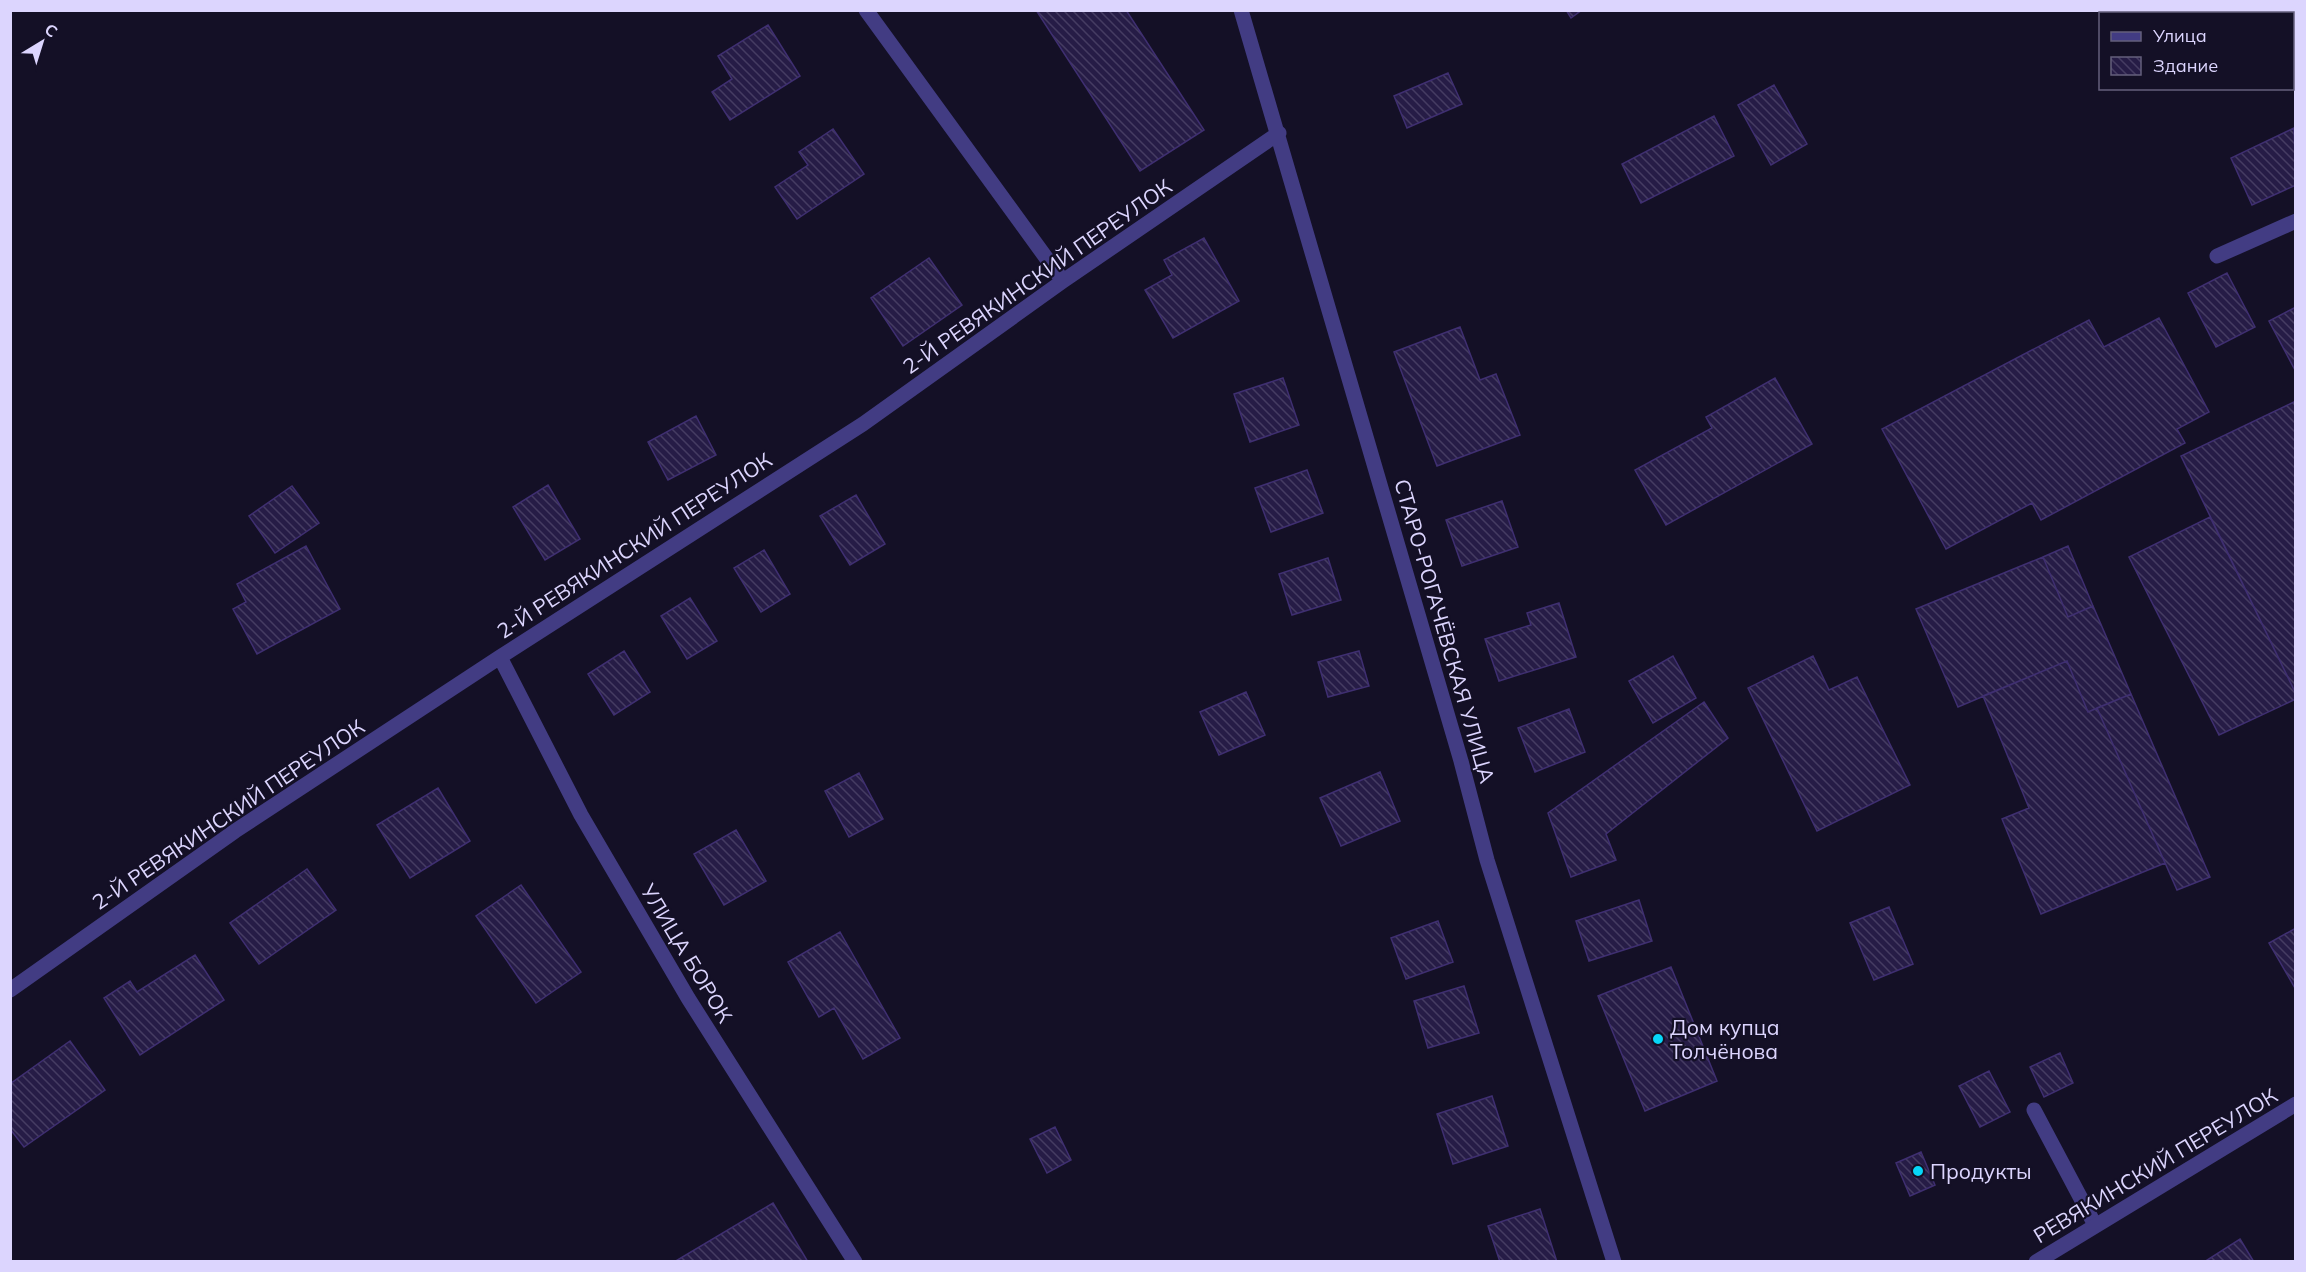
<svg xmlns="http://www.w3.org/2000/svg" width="2306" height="1272" font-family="Mulish,sans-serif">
<defs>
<pattern id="building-back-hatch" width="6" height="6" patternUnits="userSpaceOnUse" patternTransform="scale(1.5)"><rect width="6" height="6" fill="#261c46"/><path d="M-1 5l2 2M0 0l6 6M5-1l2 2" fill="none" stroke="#453c62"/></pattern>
</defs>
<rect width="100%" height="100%" fill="#141026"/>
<path fill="url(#building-back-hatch)" stroke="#3f2f71" stroke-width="1.5" d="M1036,10H1126L1204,130L1140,171Z
M1566,10H1582L1571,18Z
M768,25L800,76L730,120L712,92L732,79L718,56Z
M1448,73L1462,104L1407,128L1394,96Z
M1774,85L1807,144L1771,165L1738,105Z
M1714,116L1734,156L1641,203L1622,164Z
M2294,128L2296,185L2252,205L2231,158Z
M833,129L864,174L797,219L775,187L808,165L799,152Z
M1204,238L1239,301L1173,338L1145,290L1172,275L1164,260Z
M929,258L962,305L903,346L871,298Z
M2227,273L2255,327L2216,347L2188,293Z
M2296,307V372L2269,321Z
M2159,318L2209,412L2177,429L2185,443L2041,520L2032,503L1946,549L1882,429L2089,320L2104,347Z
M1460,327L1480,380L1496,374L1520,435L1437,466L1394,352Z
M1283,378L1299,425L1250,442L1234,394Z
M1775,378L1812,444L1666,525L1635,470L1712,428L1706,417Z
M2296,401V694L2181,456Z
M696,416L716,455L668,480L648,442Z
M1307,470L1323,513L1271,532L1255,488Z
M548,485L580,539L545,560L513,507Z
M292,486L319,523L275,553L249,516Z
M856,495L885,544L850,565L820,516Z
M1502,501L1518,547L1462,566L1446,520Z
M2210,517L2296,694V699L2219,735L2129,557Z
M306,546L340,609L257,654L233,609L246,602L237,584Z
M2068,546L2093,606L2068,617L2043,557Z
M764,550L790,594L761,612L734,568Z
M2043,557L2068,617L2093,606L2131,694L2088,712L2067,661L1958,707L1916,609Z
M1328,558L1341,600L1292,615L1279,574Z
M690,598L717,641L687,659L661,616Z
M1559,603L1576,657L1499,681L1485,639L1531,625L1527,613Z
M624,651L650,692L614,715L588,674Z
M1359,651L1369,686L1328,697L1318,662Z
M1673,656L1696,698L1653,723L1629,681Z
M1813,656L1829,690L1857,677L1910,785L1817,831L1748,688Z
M2067,661L2088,712L2097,708L2165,863L2041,914L2002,819L2029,808L1983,696Z
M1246,692L1265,735L1219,755L1200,712Z
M2131,694L2210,877L2177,890L2097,708Z
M1704,702L1728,738L1606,834L1616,860L1571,877L1548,813Z
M1569,709L1585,752L1535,772L1518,728Z
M1380,772L1400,821L1341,846L1320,798Z
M859,773L883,819L849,837L825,791Z
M438,788L470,841L410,878L377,825Z
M736,830L766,881L724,905L694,854Z
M307,869L336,910L259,964L230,923Z
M521,885L581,972L536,1003L476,916Z
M1639,900L1652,941L1589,961L1576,921Z
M1889,907L1913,964L1874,980L1850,923Z
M1438,921L1453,962L1406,979L1391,938Z
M2296,928V990L2269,943Z
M840,932L900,1038L863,1059L834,1008L819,1017L788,962Z
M195,955L224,1000L140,1055L104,998L130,981L137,992Z
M1671,967L1717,1081L1645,1111L1598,996Z
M1464,986L1479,1033L1428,1048L1414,1001Z
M70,1041L105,1090L24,1147L10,1129V1084Z
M2060,1053L2073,1083L2044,1097L2030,1067Z
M1989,1071L2010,1112L1980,1127L1959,1086Z
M1492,1096L1508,1146L1453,1164L1437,1114Z
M1055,1127L1071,1160L1047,1173L1030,1139Z
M1921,1152L1935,1185L1910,1196L1896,1163Z
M773,1203L808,1262H674Z
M1540,1209L1557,1262H1500L1488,1226Z
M2240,1239L2254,1262H2204Z"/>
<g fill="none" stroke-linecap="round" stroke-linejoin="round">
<path stroke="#423c83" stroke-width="15" d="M2034,1110L2095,1225"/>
<path stroke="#423c83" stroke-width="15" d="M866,10L1063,281
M1241,10L1461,761L1487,860L1614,1262
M2217,256L2296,221
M500,657L581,815L688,998L855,1262
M10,990L235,831L500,657L863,424L1063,281L1279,133
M2036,1262L2296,1104"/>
</g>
<g fill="#07d6f8" stroke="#141026" stroke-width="2">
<circle cx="1658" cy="1039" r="6"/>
<circle cx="1918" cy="1171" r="6"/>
</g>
<g text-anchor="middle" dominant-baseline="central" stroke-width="4.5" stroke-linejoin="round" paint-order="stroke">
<g font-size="21" fill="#dcd5fe" stroke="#141026">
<text transform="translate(1037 276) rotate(-35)">2-Й РЕВЯКИНСКИЙ ПЕРЕУЛОК</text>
<text transform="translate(634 545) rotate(-33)">2-Й РЕВЯКИНСКИЙ ПЕРЕУЛОК</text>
<text transform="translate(1445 631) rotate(74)">СТАРО-РОГАЧЁВСКАЯ УЛИЦА</text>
<text transform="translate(228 814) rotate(-34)">2-Й РЕВЯКИНСКИЙ ПЕРЕУЛОК</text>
<text transform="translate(687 953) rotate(59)">УЛИЦА БОРОК</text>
<text transform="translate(2155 1165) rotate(-31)">РЕВЯКИНСКИЙ ПЕРЕУЛОК</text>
</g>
<g font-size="21" fill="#dcd5fe" stroke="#141026" text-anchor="start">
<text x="1670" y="1027">Дом купца<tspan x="1670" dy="24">Толчёнова</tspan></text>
<text x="1930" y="1171">Продукты</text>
</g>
</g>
<rect width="2306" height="1272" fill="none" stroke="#dcd5fe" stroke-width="24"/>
<rect x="2099" y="12" width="195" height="78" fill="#141026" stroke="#645f7c" stroke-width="1.5"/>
<rect x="2111" y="32" width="30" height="9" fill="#423c83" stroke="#645f7c" stroke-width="1.5"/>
<text x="2153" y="42" font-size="18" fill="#dcd5fe">Улица</text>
<rect x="2111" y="57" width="30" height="18" fill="url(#building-back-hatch)" stroke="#645f7c" stroke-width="1.5"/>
<text x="2153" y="72" font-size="18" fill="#dcd5fe">Здание</text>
<g transform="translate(42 42) rotate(38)" stroke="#141026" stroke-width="4.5" paint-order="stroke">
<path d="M0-4.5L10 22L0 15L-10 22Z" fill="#dcd5fe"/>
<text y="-9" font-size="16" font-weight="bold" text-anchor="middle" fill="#dcd5fe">С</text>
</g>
</svg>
